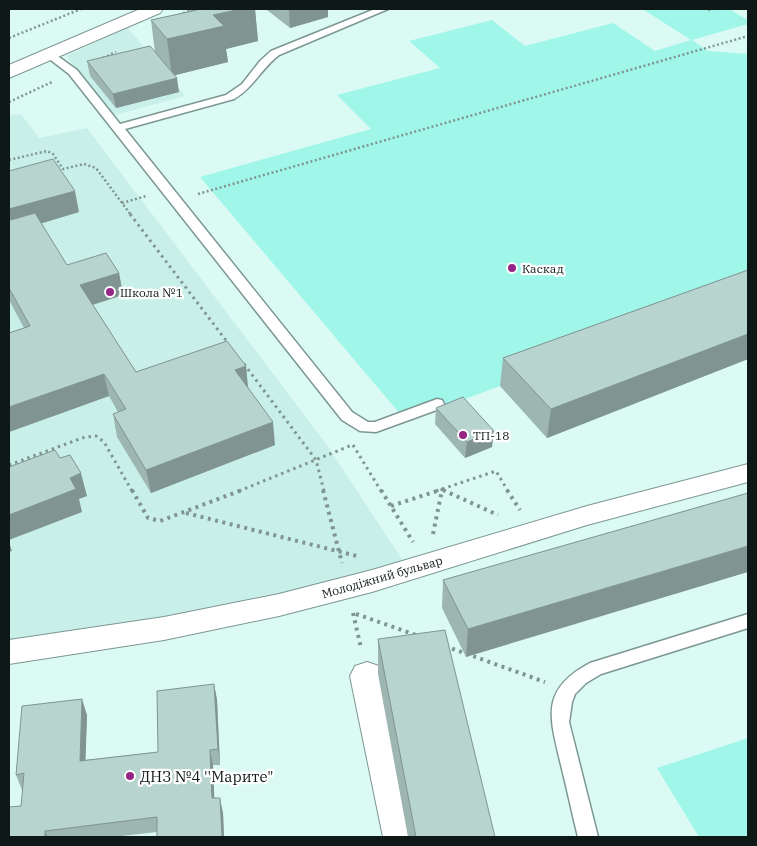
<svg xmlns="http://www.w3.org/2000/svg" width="757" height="846" font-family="'IBM Plex Serif',serif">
<rect width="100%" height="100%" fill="#dcfaf4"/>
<path fill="#c8f0e9" d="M128,28L185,96L112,116L66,56Z
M21,114L39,138L87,128L327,445L403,561L340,584L115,630L9,644V115Z"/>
<path fill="#9ff6e9" d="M649,9H729L748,20V24L692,40L708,51L748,54V359L547,438L500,386L406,421L200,177L371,129L337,95L440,68L409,41L492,20L525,46L613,23L655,51L691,40L644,10Z
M748,738V837H699L657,768Z"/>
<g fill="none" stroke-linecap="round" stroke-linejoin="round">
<g stroke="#7c9793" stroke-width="3">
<path id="service" d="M375,9H388L279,55C261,69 253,88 234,99L125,129L352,412L368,422H375L437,399L442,400L444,404L442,408L376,432L360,431L342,420L69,74L43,54L48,51L52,52L77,70L120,124L226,95L242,84L260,61L271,51Z
M748,614V628L601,674L586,683L575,694L572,702L569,722L598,837H578C572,813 567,789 561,765C550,718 539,690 590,663Z"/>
</g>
<g stroke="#7c9793" stroke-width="2">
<path id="pedestrian" d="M748,464V482L587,525L372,592L279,616L164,640L9,664V640L164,617L279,594L372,570L587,506Z"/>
</g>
<g stroke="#7c9793" stroke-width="2">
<path id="minor" d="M367,662L379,666L384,676L421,837H383L350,676L355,666Z"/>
</g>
<g stroke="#7c9793" stroke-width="2">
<path id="tertiary" d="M140,9H163L160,13L9,78V65Z"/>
</g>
<path stroke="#809591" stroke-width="2.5" stroke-dasharray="2 2.5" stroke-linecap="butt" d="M708,10L713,9
M179,15L192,9
M9,38L81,9
M103,58L116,52
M9,102L52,82
M9,160L47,151L53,154L63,169L84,164L96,168L131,215
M198,194L748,36
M122,203L146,196"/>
<path stroke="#809591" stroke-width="3" stroke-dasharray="2.5 4" stroke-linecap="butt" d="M130,214L228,343
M244,364L316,460L324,491
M353,445L381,491
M9,465L85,437L96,436L104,442L132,491
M239,491L352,445
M436,491L496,471L508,491
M442,491V489L446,491"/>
<path stroke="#809591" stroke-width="4" stroke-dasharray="3 4.5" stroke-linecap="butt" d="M132,490L148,518L160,521L242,490
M323,490L342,563
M381,490L413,542
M443,490L498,515
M507,490L520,510
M391,506L440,490
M186,513L357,556
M433,534L442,490
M353,613L361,648
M356,614L416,635
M445,646L545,682"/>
<use href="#service" fill="#fff" fill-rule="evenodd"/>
<use href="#pedestrian" fill="#fff" fill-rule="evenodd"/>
<use href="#minor" fill="#fff" fill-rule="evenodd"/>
<use href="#tertiary" fill="#fff" fill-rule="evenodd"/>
</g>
<path fill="#9db6b2" d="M188,9H255L258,41L226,49L228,62L175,75L179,92L116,108L90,76L87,61L155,53L151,20L188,12Z
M267,9H328V17L290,28L267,10Z
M9,171L79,212L41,223L67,265L119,273L123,295L93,305L136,372L246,366L248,387L275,445L151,493L117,437L113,414L118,412L109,396L9,432V333L24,328L9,300Z
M748,270V359L547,438L500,386L503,358Z
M436,408L492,447L465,458L435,424Z
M748,493L466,657L442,608L443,580Z
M378,639L495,837H408L378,674Z
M214,684L217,700L220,765H213L214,798L223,813L224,837H157V832L113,837H9L21,806L23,789L22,790L16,775L87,715L85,760L158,752Z"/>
<path fill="#809491" d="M241,9H255L258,41L226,49L228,62L172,76L167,39L213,15Z
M289,9H328V17L290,28Z
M177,78L179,92L116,108L113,94Z
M75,191L79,212L10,233L9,227V209Z
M119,273L123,295L85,307L80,285Z
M748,334V359L547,438L551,409Z
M246,366L248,389L235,370Z
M104,374L109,396L9,432V407Z
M273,422L275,445L151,493L146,470Z
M494,431L492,447L465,458L467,442Z
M81,473L87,496L79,499L82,512L9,540V515L70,478Z
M9,542L12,551L9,552Z
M748,546V572L466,657L468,629Z
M214,684L217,700L220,765L218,749Z
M82,699L87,715L85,776L80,761Z
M210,750L213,765L215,813L212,798Z
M220,798L223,813L224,837H222Z
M45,831L48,837H45Z"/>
<path fill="#b7d4cf" stroke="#809491" d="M196,9H241L213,15L224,26L167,39L151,20L197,10Z
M150,46L177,78L113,94L87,61Z
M53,159L75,191L9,209V171Z
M35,213L67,265L106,253L119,273L80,285L136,372L227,341L246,366L235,370L273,422L146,470L113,414L126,409L104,374L9,407V333L30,326L9,288V217L11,220Z
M748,270V334L551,409L503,358Z
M463,397L494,431L467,442L436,408Z
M55,450L60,458L70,455L81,473L70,478L76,489L9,515V467Z
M748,493V546L468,629L443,580Z
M445,630L495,837H416L378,639Z
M214,684L218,749L210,750L212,798H220L222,837H157V817L45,831V837H9V807L21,806L24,773L16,775L22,706L82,699L80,761L158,752L157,691Z"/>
<g fill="#952686" stroke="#fff" stroke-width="2">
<circle cx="512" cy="268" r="5"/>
<circle cx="110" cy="292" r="5"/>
<circle cx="463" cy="435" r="5"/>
<circle cx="130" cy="776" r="5"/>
</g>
<g text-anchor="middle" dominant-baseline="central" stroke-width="4.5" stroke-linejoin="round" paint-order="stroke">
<g font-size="12" fill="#0e1917" stroke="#fff" text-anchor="start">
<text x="522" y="268">Каскад</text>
<text x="120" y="292">Школа №1</text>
<text x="473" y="435">ТП-18</text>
</g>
<g font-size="12" fill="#0e1917" stroke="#fff">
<text transform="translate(382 577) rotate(-16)">Молодіжний бульвар</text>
</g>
<g font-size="15" fill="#0e1917" stroke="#fff" text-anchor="start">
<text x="140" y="776">ДНЗ №4 ''Марите"</text>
</g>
</g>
<rect width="757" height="846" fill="none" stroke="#0e1917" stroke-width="20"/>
</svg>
